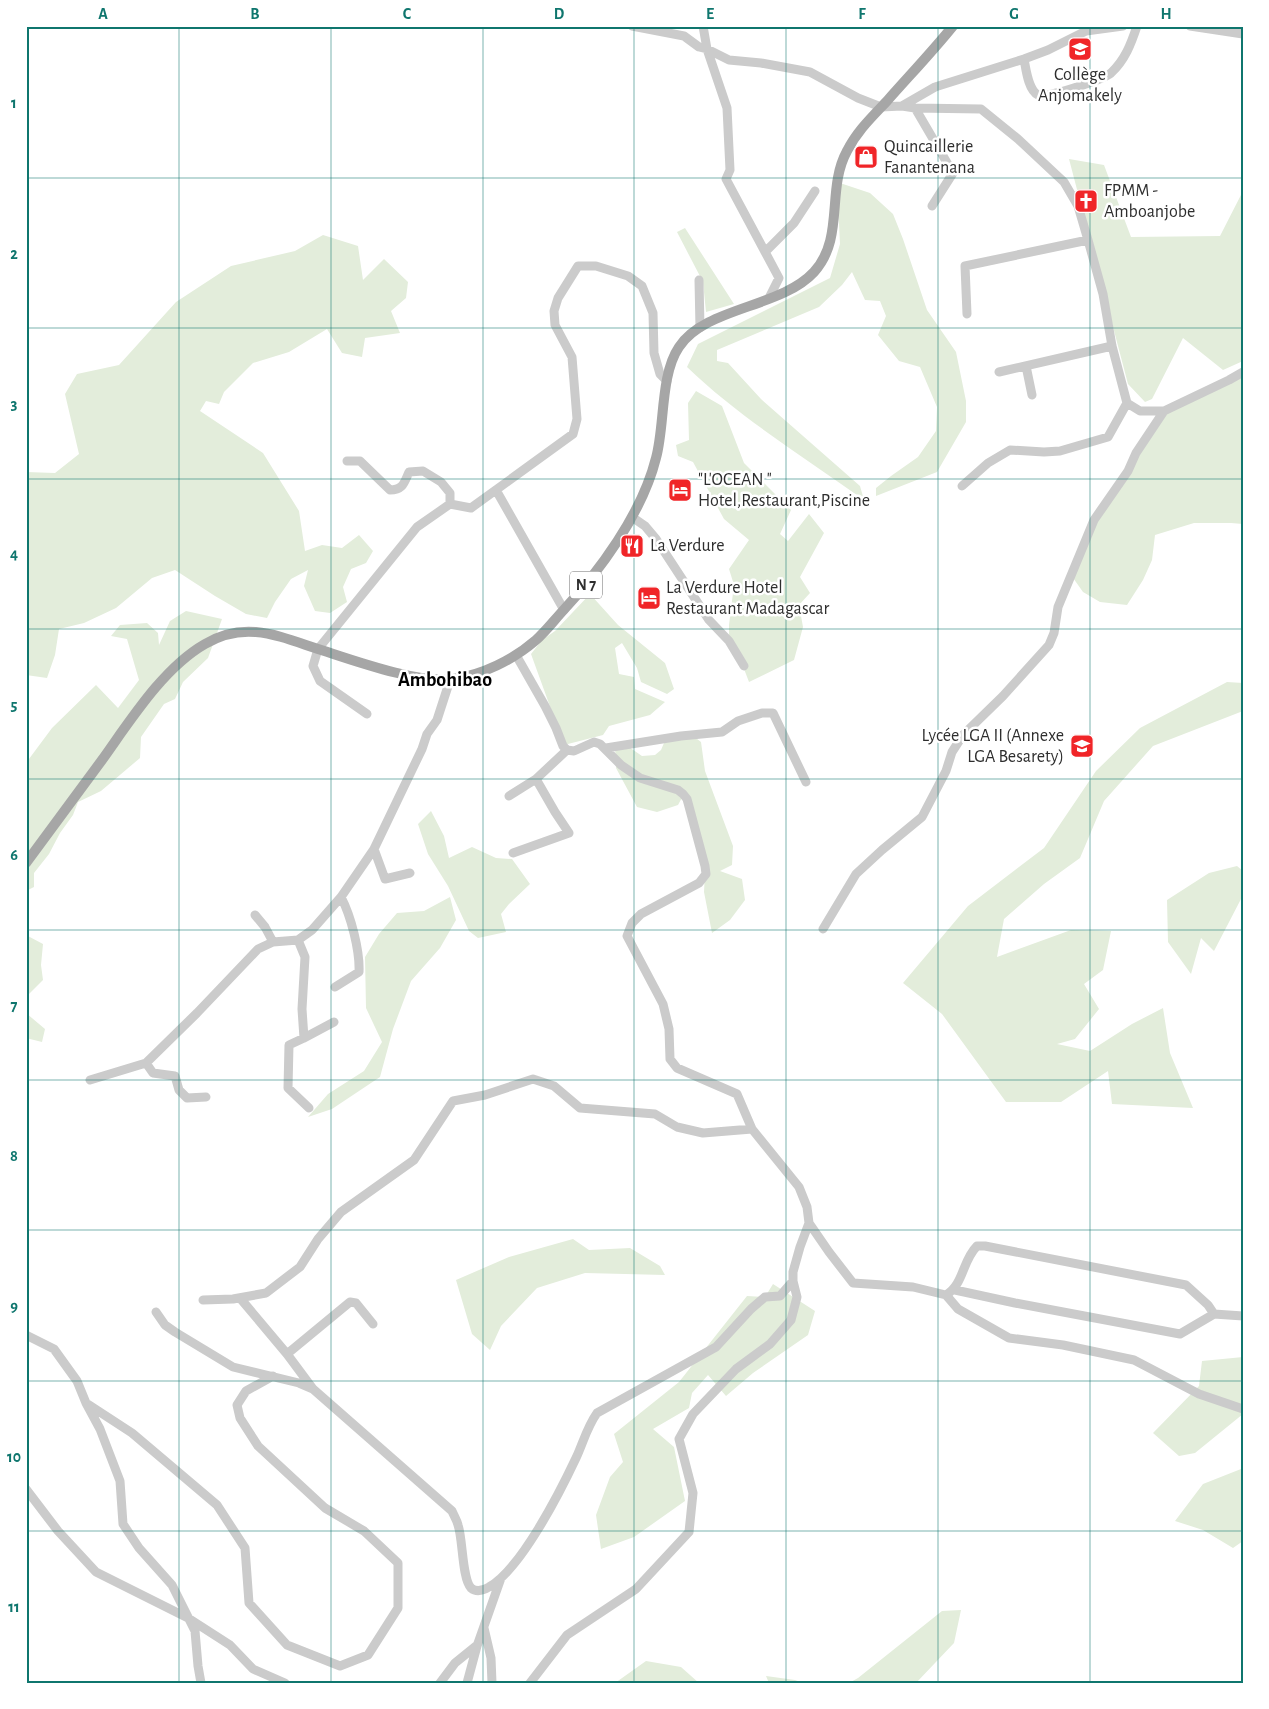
<svg xmlns="http://www.w3.org/2000/svg" width="1269" height="1709" font-family="'Alegreya Sans',sans-serif">
<rect width="100%" height="100%" fill="#fff"/>
<path fill="#e3eddb" d="M1069,159L1104,165L1131,237L1220,236L1243,191V361L1223,370L1183,338L1152,399L1145,402L1128,384Z
M837,182L870,193L893,214L903,239L927,310L956,352L966,401V422L937,472L876,496V488L891,476L918,457L936,431L937,407L920,367L899,361L878,335L886,316L880,301L865,300L852,272L842,285L819,307L717,350V361L728,363L761,399L860,486L864,500C804,457 740,418 687,367L698,344L830,278L840,244Z
M685,228L734,304L706,312L703,282L677,232Z
M323,235L358,246L363,280L384,259L408,282L406,298L391,311L400,333L365,338L362,357L342,353L327,329L289,352L253,363L224,392L219,404L206,401L200,411L263,453L299,511L305,551L322,545L342,548L359,535L373,551L366,563L351,569L343,587L347,602L330,613L315,611L304,586L308,570L291,579L275,602L267,618L246,614L215,596L175,570L152,578L116,608L84,623L59,629L55,655L47,678L26,675V472L55,473L79,454L65,394L77,374L119,365L176,302L231,266L295,251Z
M1243,376V524L1231,523H1194L1155,535L1152,560L1143,580L1127,605L1100,602L1083,592L1071,575L1084,544L1164,411Z
M696,391L722,406L744,463L791,510L780,534L788,541L809,514L824,533L800,577L810,593L799,605L803,627L794,660L749,682L741,661L729,641V625L734,585L729,569L749,540L724,519L693,462L678,456L676,445L689,440L688,403Z
M590,594L618,625L665,663L674,689L667,694L641,682L637,668L622,643L615,648L619,674L634,677L635,689L665,702L650,715L609,726L603,735L564,745L531,654L542,640L555,631Z
M186,611L222,619L208,658L183,682L175,699L164,704L141,737L140,758L101,791L78,802L73,815L60,833L49,854L34,873V887L26,891V763L52,728L96,685L118,708L139,680L127,639L111,636L120,625L147,623L158,633L159,645L170,621Z
M1227,682L1243,683V711L1153,746L1104,801L1080,858L1044,884L1004,919L997,957L1071,930L1111,931L1103,970L1084,984L1099,1009L1075,1039L1057,1044L1090,1051L1132,1024L1163,1008L1170,1053L1193,1108L1112,1104L1108,1071L1061,1102H1006L942,1014L903,983L968,906L1044,848L1096,771L1140,728Z
M688,732L701,742L705,771L733,846L732,865L720,871L742,879L745,900L730,920L712,933L704,892L705,872L685,792L678,805L657,812L637,807L616,768L615,744L629,747L642,756L655,755L661,750L664,743Z
M431,811L444,836L449,858L472,847L496,858L512,859L530,884L509,904L501,914L506,932L478,938L469,931L448,886L428,854L418,824Z
M1237,866L1243,871V900L1241,899L1214,951L1201,938L1191,974L1168,942L1167,900L1209,873Z
M450,897L456,920L440,948L411,981L393,1029L380,1077L332,1109L308,1117L328,1094L364,1071L382,1042L366,1008L365,957L379,934L397,913L424,911Z
M26,935L43,944L41,965L43,980L26,997Z
M26,1013L45,1029L42,1042L26,1038Z
M573,1239L589,1250L630,1248L660,1266L665,1275L585,1273L537,1288L501,1326L490,1350L472,1334L456,1280L509,1257Z
M773,1284L815,1311L808,1335L753,1373L726,1396L708,1375L692,1393L689,1408L653,1429L674,1447L685,1501L634,1537L601,1549L596,1515L610,1477L623,1462L614,1434L679,1382L747,1296L765,1297Z
M1243,1357V1414L1195,1453L1179,1456L1153,1433L1199,1386L1202,1361Z
M1243,1467V1541L1233,1548L1203,1530L1175,1521L1203,1484L1241,1469Z
M961,1610L954,1643L916,1683H849L858,1678L942,1611Z
M646,1661L681,1667L699,1683H615Z
M766,1676L795,1680L803,1683H769Z"/>
<g fill="none" stroke-linecap="round" stroke-linejoin="round">
<path stroke="#cbcbcb" stroke-width="9" d="M632,26L684,36L699,47L707,49L729,60L761,63L810,72L858,98L881,107L902,106L935,87L1024,59L1048,50L1086,31L1123,26
M703,26L707,49L727,108L730,170L726,179L779,278L769,298
M1190,26L1243,34
M1024,59C1026,69 1028,90 1038,95C1045,99 1104,79 1111,73C1125,60 1131,44 1137,26
M902,106L915,108L981,109L1018,139L1064,182L1078,206L1088,240L1103,294L1112,346L1127,403L1140,411H1164L1229,380L1243,372
M915,108L953,173L932,206
M765,252L794,223L815,191
M699,280L700,328
M967,314L965,266L1088,240
M1026,366L1032,395
M999,372L1112,346
M347,461H360L390,490C403,490 404,483 409,472L423,471L441,482L450,493V504
M962,486L988,463L1010,450L1044,452L1060,451L1108,437L1127,403
M496,490L564,610
M632,517L645,526L656,539L709,620L729,641L744,666
M516,655L545,706L556,728L563,746L567,750L574,751L594,742L600,744L621,765L640,778L678,790L683,794L687,799L705,866L706,874L699,883L641,914L632,923L627,936L663,1004L669,1029L670,1059L677,1068L737,1094L752,1129L799,1187L807,1207L809,1223L800,1247L793,1272V1281L797,1297L791,1320L770,1344L736,1369L693,1414L679,1439L693,1493L689,1532L636,1589L567,1635L530,1683
M367,714L320,681L313,666L318,649L417,527L450,504L471,508L573,434L577,419L572,357L555,325L554,311L558,298L578,266H596L628,276L642,286L653,313L654,353L660,374L667,381
M606,748L681,736L722,732L738,721L762,713H773L806,782
M509,796L536,779L567,750
M374,849L385,879L410,873
M513,853L569,833L555,812L536,779
M255,915L265,927L273,942
M823,929L856,874L882,850L922,817L946,771L952,752L963,735L1003,696L1049,645L1054,633L1058,607L1094,520L1128,471L1136,453L1164,411
M298,940L305,957L302,1009L304,1038L289,1045L288,1088L309,1108
M335,987L359,972C360,951 351,916 341,897
M304,1038L334,1022
M146,1063L153,1073L175,1076L179,1090L187,1098L206,1097
M90,1080L146,1063L197,1013L258,949L273,942L298,940L312,930L341,897L374,849L422,749L427,734L437,720L450,680
M809,1223L829,1252L853,1283L913,1287L946,1295L958,1309L1009,1338L1063,1345L1134,1360L1199,1394L1243,1409
M955,1290L1015,1303L1180,1334L1214,1314L1243,1316
M946,1295C964,1284 962,1261 977,1246H985L1186,1285L1208,1305L1214,1314
M240,1298L287,1354L313,1389
M203,1300L233,1299L266,1293L300,1267L318,1239L341,1212L414,1160L453,1101L485,1095L533,1079L554,1086L580,1108L655,1114L677,1127L703,1133L752,1129
M156,1312L165,1325L175,1332L233,1367L299,1383L313,1389L452,1511C454,1516 457,1520 458,1525C463,1539 462,1579 471,1588C477,1593 484,1590 489,1587C521,1569 560,1492 576,1458C583,1443 587,1427 597,1413L716,1347L751,1309L765,1297L780,1296L793,1281
M26,1335L54,1349L77,1381L86,1403L100,1429L120,1481L123,1524L139,1548L172,1585L195,1631L198,1666L201,1683
M287,1354L350,1302L356,1303L373,1324
M86,1403L132,1433L217,1505L245,1548L249,1603L287,1645L340,1666L368,1655L398,1608V1563L364,1531L325,1508L258,1446L240,1418L237,1405L246,1391L273,1376
M26,1489L58,1531L96,1572L188,1618L230,1645L253,1669L285,1683
M484,1628L491,1658L492,1683
M440,1683L455,1663L476,1646
M467,1683L477,1646L501,1578"/>
<path stroke="#a6a6a6" stroke-width="10" d="M26,863C51,829 77,794 102,760C130,721 163,668 205,644C244,621 276,635 315,648C350,659 417,684 453,679C482,675 513,660 536,640C544,633 552,623 560,614C599,572 642,514 656,458C665,426 660,375 679,347C705,307 781,308 814,272C845,238 826,189 847,151C857,131 872,117 887,101C909,76 932,52 953,26"/>
</g>
<path fill="none" stroke="#0f766e" stroke-width="1" stroke-opacity="0.55" d="M179,26V1683M331,26V1683M483,26V1683M634,26V1683M786,26V1683M938,26V1683M1090,26V1683M26,178H1243M26,328H1243M26,479H1243M26,629H1243M26,779H1243M26,930H1243M26,1080H1243M26,1230H1243M26,1381H1243M26,1531H1243"/>
<defs>
<g id="school-square" transform="scale(1.25)"><rect x="-9" y="-9" width="18" height="18" rx="4" fill="#f02528" stroke="#fff"/><path d="M0-5L7-2L0 1L-7-2ZM-4 1L0 2.5L4 1V4Q0 6-4 4Z" fill="#fff"/></g>
<g id="shop-square" transform="scale(1.25)"><rect x="-9" y="-9" width="18" height="18" rx="4" fill="#f02528" stroke="#fff"/><path d="M-5-2.5h2.3a2.7 3.5 0 0 1 5.4 0H5L5.5 6h-11ZM-1.5-2.5h3a1.5 2.3 0 0 0-3 0Z" fill="#fff"/></g>
<g id="church-square" transform="scale(1.25)"><rect x="-9" y="-9" width="18" height="18" rx="4" fill="#f02528" stroke="#fff"/><path d="M-1.2-6h2.4v3.5h3.3v2.4h-3.3V6h-2.4V-.1h-3.3v-2.4h3.3Z" fill="#fff"/></g>
<g id="hotel-square" transform="scale(1.25)"><rect x="-9" y="-9" width="18" height="18" rx="4" fill="#f02528" stroke="#fff"/><path d="M-6-4.5h1.5V1H6V5H4.5V3h-9V5H-6ZM-4 0a1.8 1.8 0 1 1 3.6 0ZM.5 0V-2.5h3Q6-2.5 6 0Z" fill="#fff"/></g>
<g id="restaurant-square" transform="scale(1.25)"><rect x="-9" y="-9" width="18" height="18" rx="4" fill="#f02528" stroke="#fff"/><path d="M-5-6h1v4h1v-4h1v4h1v-4h1v5L-1.5 .5V6h-2V.5L-5-1ZM5-6V6H3V1.5H1.5Q1.5-4 5-6Z" fill="#fff"/></g>
</defs>
<g fill-rule="evenodd">
<use href="#school-square" x="1080" y="49"/>
<use href="#shop-square" x="866" y="157"/>
<use href="#church-square" x="1086" y="201"/>
<use href="#hotel-square" x="680" y="490"/>
<use href="#restaurant-square" x="632" y="546"/>
<use href="#hotel-square" x="649" y="598"/>
<use href="#school-square" x="1082" y="746"/>
</g>
<g text-anchor="middle" dominant-baseline="central" stroke-width="5" stroke-linejoin="round" paint-order="stroke">
<rect fill="#fff" stroke="#6d6d6d" stroke-width="1" x="570" y="571.5" width="32" height="27" rx="4"/>
<g font-size="16" font-weight="bold" fill="#2e2e2e">
<text x="586" y="585">N 7</text>
</g>
<g font-size="18" fill="#2e2e2e" stroke="#fff" text-anchor="start">
<text x="1080" y="75" text-anchor="middle">Collège<tspan x="1080" dy="21">Anjomakely</tspan></text>
<text x="884" y="147">Quincaillerie<tspan x="884" dy="21">Fanantenana</tspan></text>
<text x="1104" y="191">FPMM -<tspan x="1104" dy="21">Amboanjobe</tspan></text>
<text x="698" y="480">"L'OCEAN "<tspan x="698" dy="21">Hotel,Restaurant,Piscine</tspan></text>
<text x="650" y="546">La Verdure</text>
<text x="666" y="588">La Verdure Hotel<tspan x="666" dy="21">Restaurant Madagascar</tspan></text>
<text x="1064" y="736" text-anchor="end">Lycée LGA II (Annexe<tspan x="1064" dy="21">LGA Besarety)</tspan></text>
</g>
<g font-size="20" font-weight="bold" fill="#000" stroke="#fff">
<text x="445" y="680">Ambohibao</text>
</g>
</g>
<rect width="1269" height="1709" fill="none" stroke="#ffffff" stroke-width="55"/>
<rect x="28" y="28" width="1214" height="1654" fill="none" stroke="#0f766e" stroke-width="2"/>
<g font-size="16" text-anchor="middle" font-weight="bold" fill="#0f766e">
<text x="103" y="19">A</text>
<text x="255" y="19">B</text>
<text x="407" y="19">C</text>
<text x="559" y="19">D</text>
<text x="710" y="19">E</text>
<text x="862" y="19">F</text>
<text x="1014" y="19">G</text>
<text x="1166" y="19">H</text>
<text x="14" y="108">1</text>
<text x="14" y="259">2</text>
<text x="14" y="409">3</text>
<text x="14" y="559">4</text>
<text x="14" y="710">5</text>
<text x="14" y="860">6</text>
<text x="14" y="1011">7</text>
<text x="14" y="1161">8</text>
<text x="14" y="1311">9</text>
<text x="14" y="1462">10</text>
<text x="14" y="1612">11</text>
</g>
</svg>
